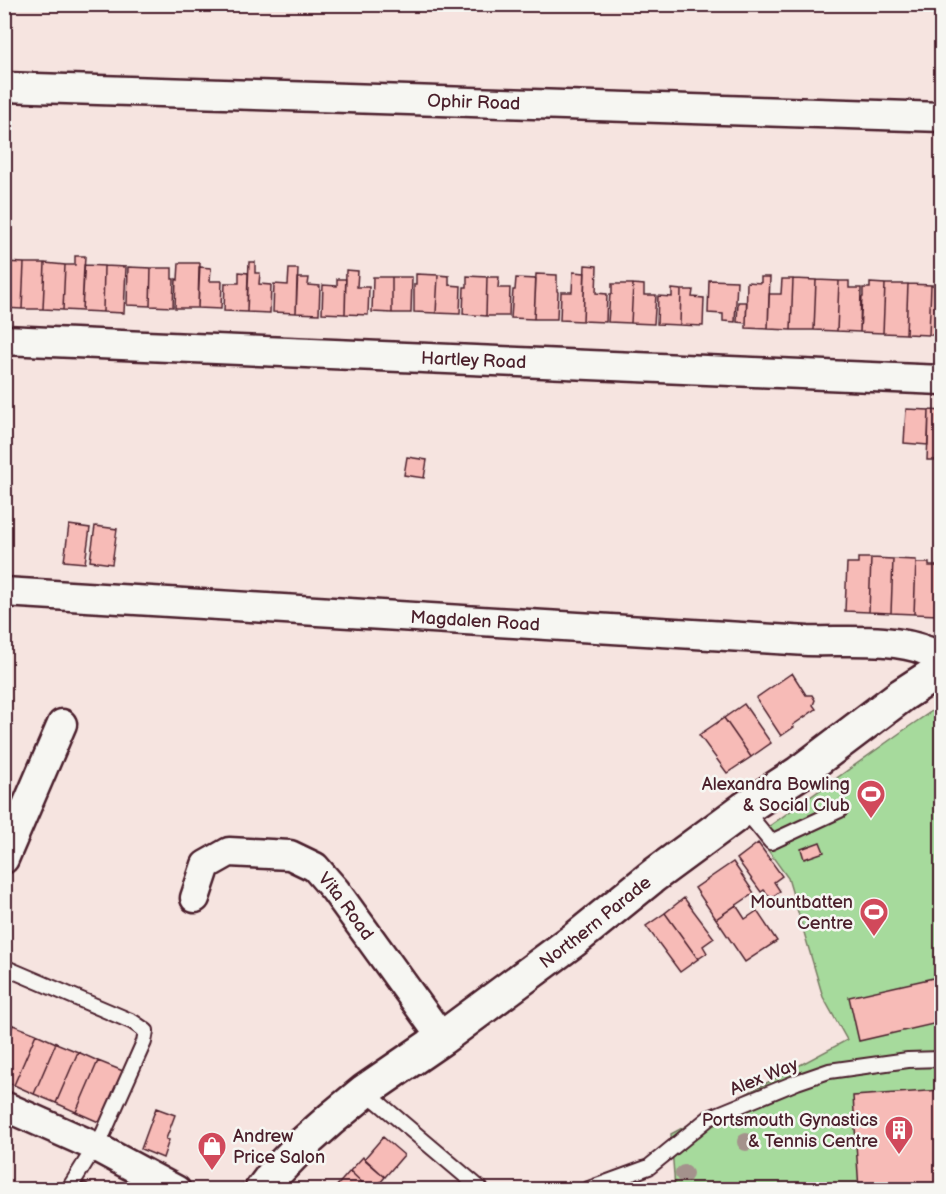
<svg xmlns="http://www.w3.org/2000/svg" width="946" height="1194" font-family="'Balsamiq Sans',sans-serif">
<rect width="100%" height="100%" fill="#f6e4e0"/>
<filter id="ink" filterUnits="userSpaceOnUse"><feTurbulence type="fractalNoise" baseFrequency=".0167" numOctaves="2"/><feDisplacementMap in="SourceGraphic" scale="12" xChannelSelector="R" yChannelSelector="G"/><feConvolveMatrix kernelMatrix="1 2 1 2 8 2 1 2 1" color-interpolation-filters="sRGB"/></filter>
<g filter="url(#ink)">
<path fill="#a6da9c" stroke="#787c64" stroke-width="1.5" d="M941,705V1189H675L671,1134L847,1040L823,997L788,878L757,835L904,730Z"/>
<path fill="#f7bbb7" stroke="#4a1f2b" stroke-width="1.5" d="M75,256H85L82,311L63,310L65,265H75Z
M4,262L24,263L22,309L4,308Z
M249,262H255V273H260L259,284L271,285L270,313L247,312Z
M24,263H45L43,309H22Z
M45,263L65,265L63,310L43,309Z
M179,263H200L198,308H175L176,279L178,280Z
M84,265L104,266L103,312L82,311Z
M585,265L597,266L596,293L607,294L606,322L583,321Z
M104,266L126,267L124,313L103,312Z
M128,267L151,268L150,306L127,305Z
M199,267L211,268L210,281H222L221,309L198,308Z
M151,268H172V279H174L173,307L150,306Z
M289,269H298L296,313L273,312L274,284L288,285Z
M346,270L358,271L357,287H369L368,315L345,314Z
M239,272L248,273L247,312L224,311L225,283H239Z
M573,272L585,273L583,321L560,320L561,292H572Z
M416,274L438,275L436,313L414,312V284H416Z
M536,274L557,275V291L558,292L557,319H534Z
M438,275L449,276V285L461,286L460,314L436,313Z
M467,276L487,277L486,316L463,314L464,287H467Z
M373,277H392V313L372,312Z
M392,277H412L411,313H392Z
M487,277H499L498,288H510L509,316H486Z
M761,277H770L768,329L746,328L747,282L761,283Z
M297,278H309L308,285L320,286L319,314L296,313Z
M516,278L536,279L534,319L511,318L513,290H515Z
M337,279H346L345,314L322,313L323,285L337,286Z
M782,279H793L791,330L768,329L769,294H781Z
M793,279L816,280L814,330H791Z
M709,280L737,281L735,322L723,321V314L708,313Z
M816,280L839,281L837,331L814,330Z
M839,281H849V288H861L860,332L837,331Z
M870,283L885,284L883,333L860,332L862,297H863V288H870Z
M612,284H633L631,323L608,322L610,294H612Z
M633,284L644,285V295H656L654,324L631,323Z
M885,284H908L906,334L883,333Z
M908,284L931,285L929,335L906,334Z
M931,285H942V335H929Z
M672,289L681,290L680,325L657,324L658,296L672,297Z
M681,290H693L692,297L704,298L703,326L680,325Z
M738,302H747L746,323L737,322Z
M906,409L929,410L928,445L904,443Z
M929,410L942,411V454H938L937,460H927Z
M407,457L427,460L424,478L404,475Z
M69,525L90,528L85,563L64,561Z
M95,526L117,529L112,564L90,561Z
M858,558H871L869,612L845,611L847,563H858Z
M871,558L893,559L891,613L869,612Z
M893,559L916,560L914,614L891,613Z
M916,563H929V566H940L938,615L914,614Z
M792,673L806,695H812L815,700L813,705L816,709L793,725L794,727L781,736L756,698Z
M744,704L771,743L751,757L724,718Z
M724,718L751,757L727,773L699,735Z
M820,842L824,852L804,859L801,849Z
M758,843L782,876L774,882L780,891L771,898L764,890L761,892L737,859Z
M733,862L754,893L716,919L695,888Z
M684,898L714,938L703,946L707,953L698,959L665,913Z
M736,905L745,919L757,911L777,941L745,962L716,919Z
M665,913L698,959L680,972L646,926Z
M942,976V1022L859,1041L849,997Z
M4,1021L13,1025L4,1045Z
M13,1025L36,1034L14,1085L4,1081V1045Z
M36,1034L56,1043L34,1094L14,1085Z
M56,1043L78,1052L56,1103L34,1094Z
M78,1052L98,1061L76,1112L56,1103Z
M98,1061L123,1071L101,1123L76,1112Z
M942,1090V1190H859L853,1096Z
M156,1108L175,1115L166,1139L169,1140L163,1158L141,1149Z
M383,1137L404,1155L385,1177L364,1159Z
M363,1157L385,1177L374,1190H370L350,1171Z
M350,1171L370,1190H340L336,1187Z
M84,1182L97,1190H79Z"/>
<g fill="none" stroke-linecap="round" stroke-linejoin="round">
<g stroke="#4a1f2b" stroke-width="18">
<path id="lane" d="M744,809L771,842L840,810
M4,967L133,1022L146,1031L144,1042L103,1134L68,1190
M365,1091L482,1190
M586,1190L649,1167L709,1118L797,1082L829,1071L908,1060L942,1059"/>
</g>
<g stroke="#4a1f2b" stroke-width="33">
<g id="street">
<path id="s1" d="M4,87L942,117"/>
<path id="s2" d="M4,340L942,380"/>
<path id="s3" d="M4,592L808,641C844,642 894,637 927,651C932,653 937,658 942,662"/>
<path d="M4,859L62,724"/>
<path id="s4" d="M195,898L206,865L229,852L290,855L315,867L335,890L442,1038"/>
<path d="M4,1106L94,1146L176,1190"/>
</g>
</g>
<g stroke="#4a1f2b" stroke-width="38">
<g id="primary">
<path id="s5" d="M262,1190L274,1174L303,1144L331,1119L365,1091L442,1038L574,940L653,876L744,809L799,773L902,695L942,669"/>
</g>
</g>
<use href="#lane" stroke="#f6f6f2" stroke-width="14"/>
<use href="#street" stroke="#f6f6f2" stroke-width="28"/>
<use href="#primary" stroke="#f6f6f2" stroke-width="33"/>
</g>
<g fill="#a4928c">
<circle cx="746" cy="1142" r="9"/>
<circle cx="684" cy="1174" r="9"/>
</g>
</g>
<defs>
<g id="stadium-pin" transform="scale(1.5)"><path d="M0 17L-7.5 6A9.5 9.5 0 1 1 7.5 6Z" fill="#d1495b" stroke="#f6f6f2"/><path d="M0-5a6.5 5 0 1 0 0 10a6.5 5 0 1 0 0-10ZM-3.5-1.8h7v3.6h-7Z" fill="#fff"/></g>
<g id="building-pin" transform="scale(1.5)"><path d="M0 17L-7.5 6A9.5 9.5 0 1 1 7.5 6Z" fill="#d1495b" stroke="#f6f6f2"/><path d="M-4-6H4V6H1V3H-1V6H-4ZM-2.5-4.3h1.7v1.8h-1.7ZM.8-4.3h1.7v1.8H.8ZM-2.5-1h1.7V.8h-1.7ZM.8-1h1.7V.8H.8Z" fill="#fff"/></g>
<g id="shop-pin" transform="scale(1.5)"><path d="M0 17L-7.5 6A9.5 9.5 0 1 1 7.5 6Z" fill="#d1495b" stroke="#f6f6f2"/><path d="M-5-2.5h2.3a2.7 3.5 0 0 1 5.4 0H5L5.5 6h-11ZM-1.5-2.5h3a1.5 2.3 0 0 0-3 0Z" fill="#fff"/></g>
</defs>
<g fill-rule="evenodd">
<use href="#stadium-pin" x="871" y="794"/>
<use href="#stadium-pin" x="874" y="912"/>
<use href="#building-pin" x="899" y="1130"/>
<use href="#shop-pin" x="212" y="1146"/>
</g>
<g text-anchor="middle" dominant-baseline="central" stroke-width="5" stroke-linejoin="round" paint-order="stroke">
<g font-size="18" fill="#4a1f2b" stroke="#f6f6f2">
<text stroke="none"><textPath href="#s1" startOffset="470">Ophir Road</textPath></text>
<text stroke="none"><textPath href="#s2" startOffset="470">Hartley Road</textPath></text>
<text stroke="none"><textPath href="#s3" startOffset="472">Magdalen Road</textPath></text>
<text stroke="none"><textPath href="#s4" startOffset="200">Vita Road</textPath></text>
<text stroke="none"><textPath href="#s5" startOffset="429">Northern Parade</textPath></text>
<text transform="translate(764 1077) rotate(-22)">Alex Way</text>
</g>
<g font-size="18" fill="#4a1f2b" stroke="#f6f6f2" text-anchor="end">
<text x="850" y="784">Alexandra Bowling<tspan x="850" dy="21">&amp; Social Club</tspan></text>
<text x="853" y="902">Mountbatten<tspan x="853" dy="21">Centre</tspan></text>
<text x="878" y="1120">Portsmouth Gynastics<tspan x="878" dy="21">&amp; Tennis Centre</tspan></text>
<text x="233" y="1136" text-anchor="start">Andrew<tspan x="233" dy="21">Price Salon</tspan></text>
</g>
</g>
<rect width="946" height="1194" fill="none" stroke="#f6f6f2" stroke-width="24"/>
<rect x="12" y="12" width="922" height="1170" fill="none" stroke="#4a1f2b" stroke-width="2" filter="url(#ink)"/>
</svg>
